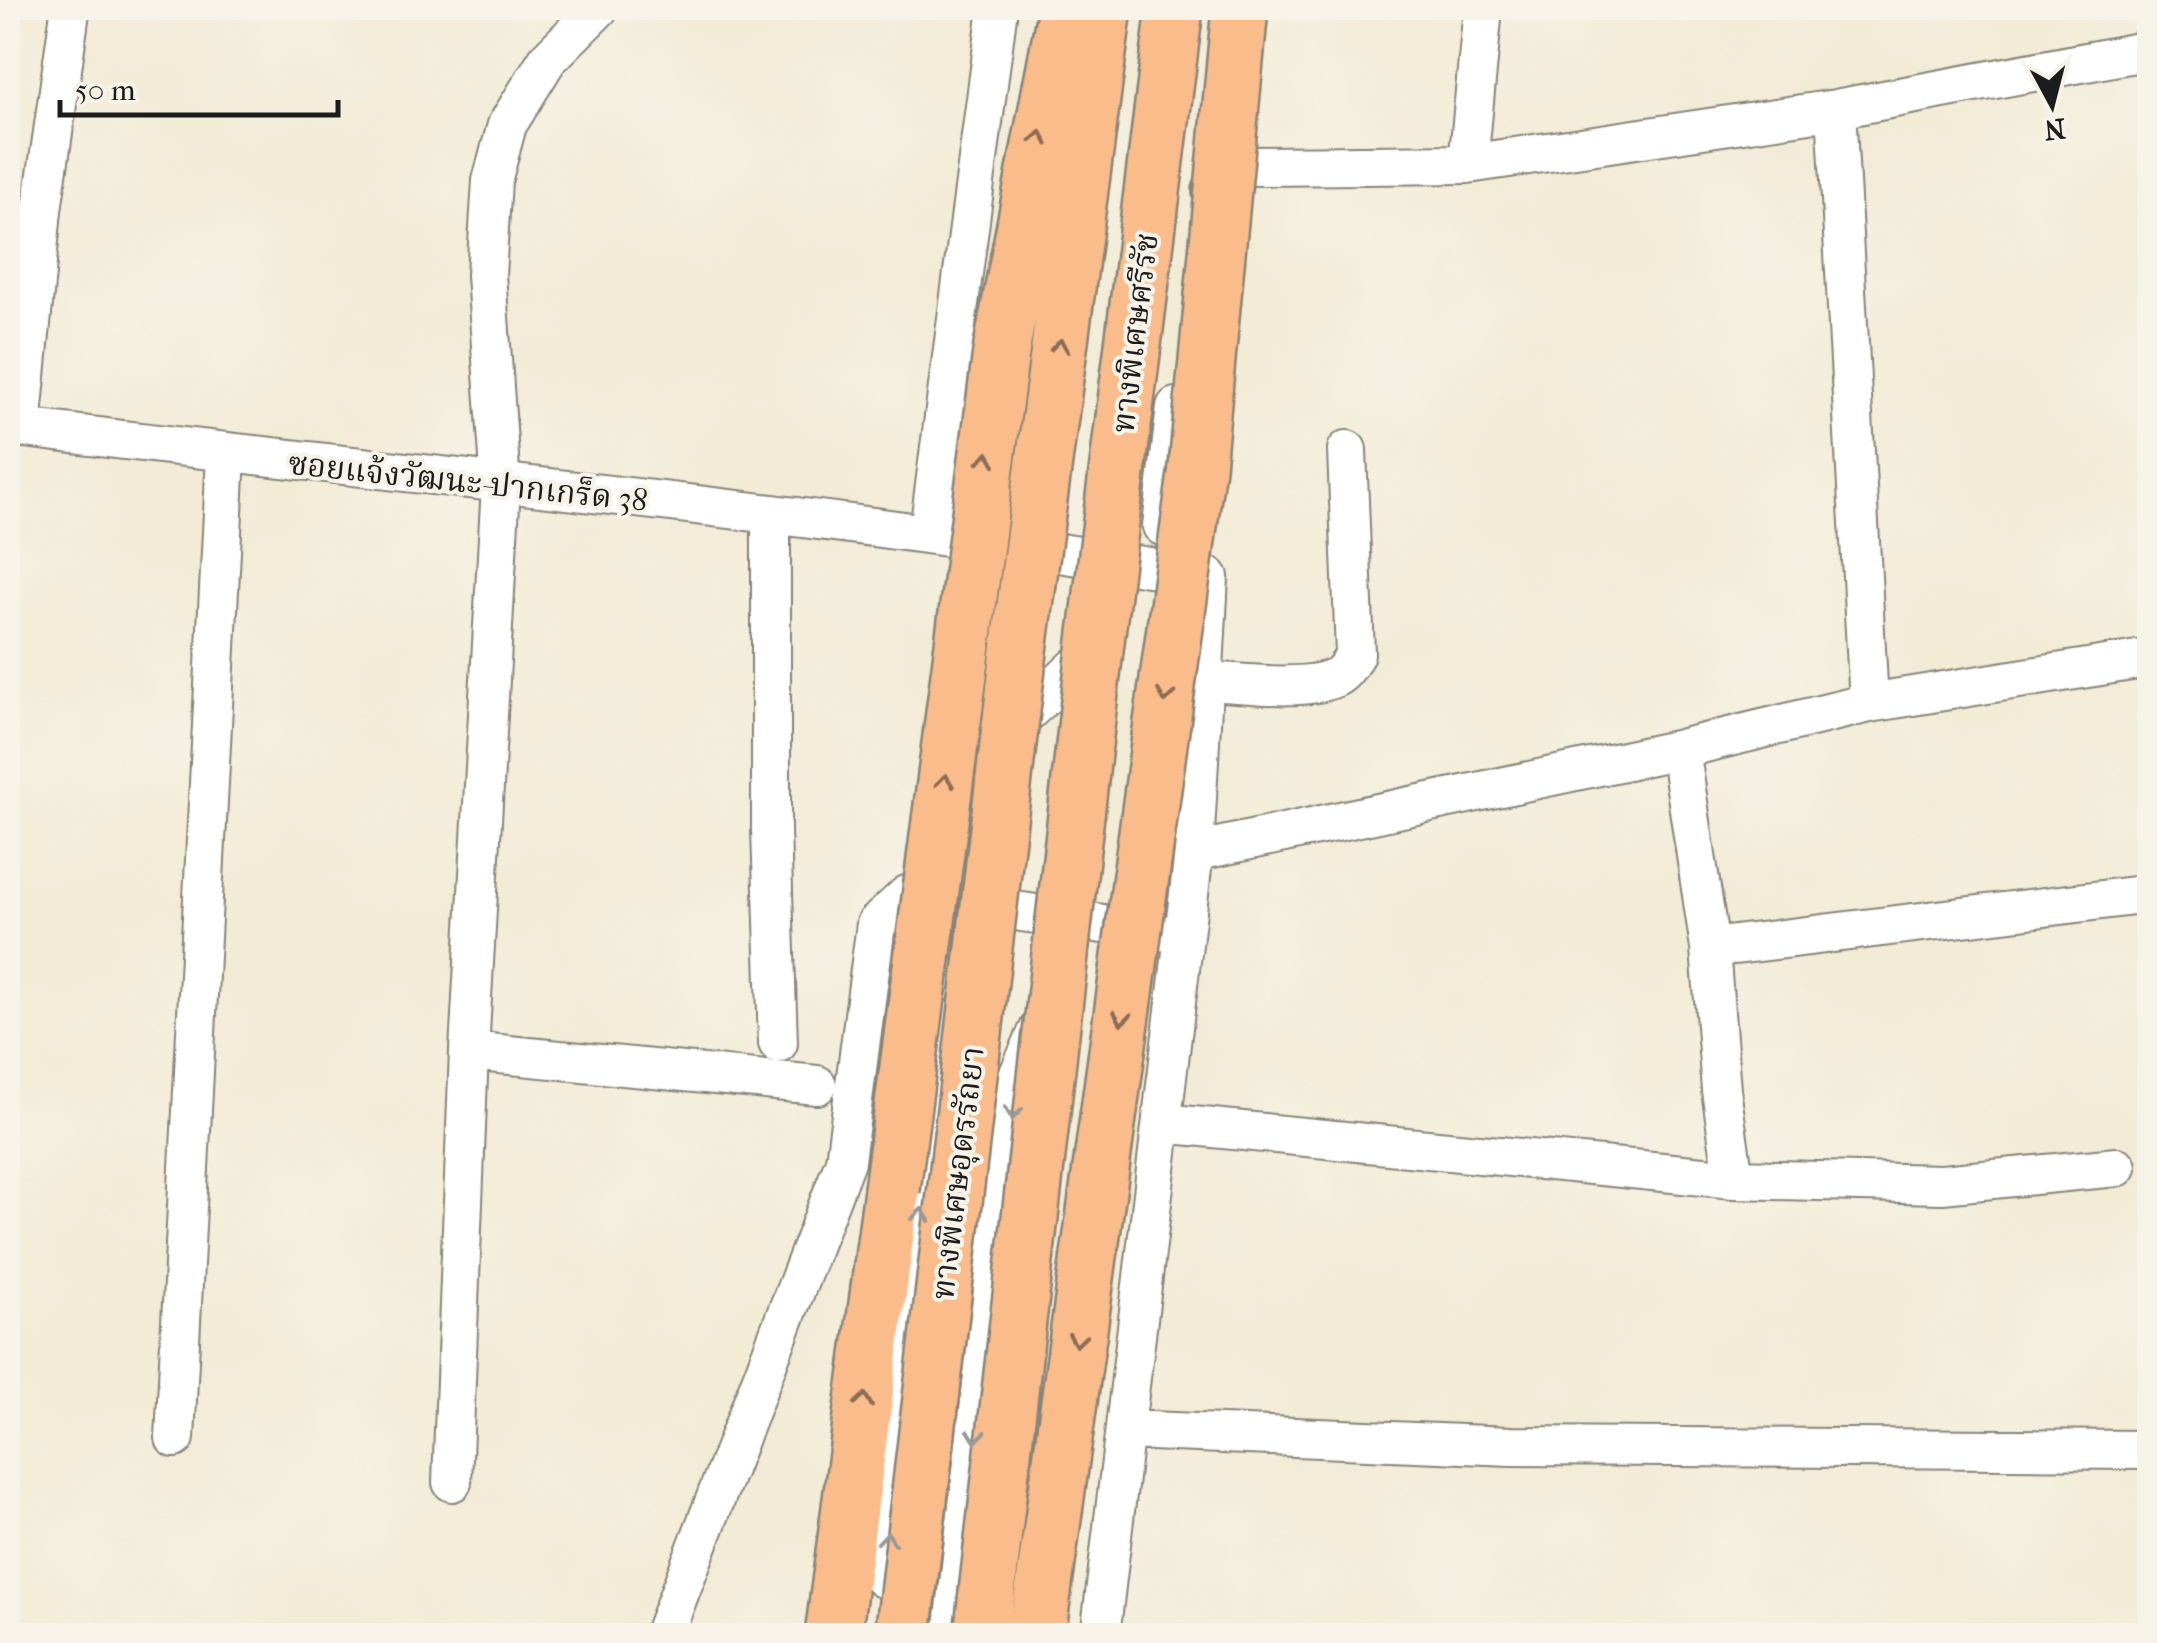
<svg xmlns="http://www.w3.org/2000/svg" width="2157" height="1643" font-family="'IM FELL French Canon','Noto Serif Thai',serif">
<rect width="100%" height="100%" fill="#f7f3e8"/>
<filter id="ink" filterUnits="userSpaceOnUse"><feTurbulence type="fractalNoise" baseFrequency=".01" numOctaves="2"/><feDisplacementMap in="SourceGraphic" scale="20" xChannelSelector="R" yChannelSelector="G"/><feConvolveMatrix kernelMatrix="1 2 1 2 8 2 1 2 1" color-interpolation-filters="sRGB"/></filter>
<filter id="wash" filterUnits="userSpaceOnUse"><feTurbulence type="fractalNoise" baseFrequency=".0048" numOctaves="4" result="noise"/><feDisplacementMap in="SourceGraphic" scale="40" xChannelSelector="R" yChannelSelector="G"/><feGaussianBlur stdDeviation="2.25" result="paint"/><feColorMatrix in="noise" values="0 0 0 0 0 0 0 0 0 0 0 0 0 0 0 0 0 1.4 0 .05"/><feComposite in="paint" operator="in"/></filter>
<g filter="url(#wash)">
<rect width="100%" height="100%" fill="#f2ebd5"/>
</g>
<g filter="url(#ink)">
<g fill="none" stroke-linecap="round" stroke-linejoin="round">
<g stroke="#878478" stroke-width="42">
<path id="minor" d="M1836,109L1869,703
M1468,164L1483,8
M1212,191L1217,180L1247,166L1468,164L1836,109L2150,50
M8,426C408,476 811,509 1209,577L1194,852L1100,1636
M21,428L42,210L70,12
M771,514V830L778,1043
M1162,526L1176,407
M929,531L998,8
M1204,681C1239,682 1302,692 1334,678C1344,674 1350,663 1355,654L1347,450
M1680,749L1710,948L1721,1090L1734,1179
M1194,852L1680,749L1869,703L2150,658
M956,892L963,847L1017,722L1077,666
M1710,948L2150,894
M469,1051L817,1085
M1162,1123L1734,1179L1942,1184L2117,1167
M1125,1430L1511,1446L2150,1450
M175,1438L226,455
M452,1482L469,1051L501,485L486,275L492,181L507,125L547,60L599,8
M883,1578L946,977
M663,1636L845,1161L876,924L907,895L1157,932
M953,1636L1017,1078L1039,1029"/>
</g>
<g stroke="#878478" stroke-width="60">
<path id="highway" d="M833,1636L892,1190"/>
</g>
<use href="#minor" stroke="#fff" stroke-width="38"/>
<use href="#highway" stroke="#fabc8b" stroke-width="55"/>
<g stroke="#878478" stroke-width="60" stroke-linecap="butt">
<path id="highway-bridge" d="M892,1190L1001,352L1066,8
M903,1636L1019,651L1104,8
M982,1636L1094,658L1175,8
M1037,1636L1197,467L1240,8"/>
</g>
<use href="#highway-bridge" stroke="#fabc8b" stroke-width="55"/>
</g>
<defs><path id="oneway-chevron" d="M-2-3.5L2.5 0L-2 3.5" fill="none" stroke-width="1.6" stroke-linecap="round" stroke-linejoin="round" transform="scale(2.5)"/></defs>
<g stroke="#8b6c54">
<use href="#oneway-chevron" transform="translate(1040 138) rotate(-79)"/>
<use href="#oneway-chevron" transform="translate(1060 346) rotate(-83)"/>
<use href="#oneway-chevron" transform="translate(987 459) rotate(-82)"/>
<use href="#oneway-chevron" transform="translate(1166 696) rotate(98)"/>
<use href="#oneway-chevron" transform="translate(945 781) rotate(-83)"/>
<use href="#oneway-chevron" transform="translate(1122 1018) rotate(98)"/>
<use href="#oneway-chevron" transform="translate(1077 1340) rotate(98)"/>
<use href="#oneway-chevron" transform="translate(864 1400) rotate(-82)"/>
</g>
<g stroke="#999">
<use href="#oneway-chevron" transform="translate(1013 1113) rotate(97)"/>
<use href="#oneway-chevron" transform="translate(921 1215) rotate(-84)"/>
<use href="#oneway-chevron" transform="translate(976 1436) rotate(96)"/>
<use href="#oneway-chevron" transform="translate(887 1539) rotate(-84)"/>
</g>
</g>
<g text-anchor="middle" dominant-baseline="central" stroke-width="8" stroke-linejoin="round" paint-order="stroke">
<g font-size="32" fill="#1c1c1c" stroke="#f7f3e8">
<text transform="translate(1135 333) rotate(-83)">ทางพิเศษศรีรัช</text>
<text transform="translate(468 482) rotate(6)">ซอยแจ้งวัฒนะ-ปากเกร็ด 38</text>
<text transform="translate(958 1173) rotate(-83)">ทางพิเศษอุดรรัถยา</text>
</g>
</g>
<rect width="2157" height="1643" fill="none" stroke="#f7f3e8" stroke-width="40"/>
<g transform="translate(2052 105) rotate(173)" stroke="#f7f3e8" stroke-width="8" paint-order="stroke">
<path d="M0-8L18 38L0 25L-18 38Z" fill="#1c1c1c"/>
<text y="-15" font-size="28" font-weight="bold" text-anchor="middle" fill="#1c1c1c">N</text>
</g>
<path d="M60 100v15h278v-15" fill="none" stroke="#1c1c1c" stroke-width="5"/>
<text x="75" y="100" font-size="30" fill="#1c1c1c" stroke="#f7f3e8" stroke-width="8" paint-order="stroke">50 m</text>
</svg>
